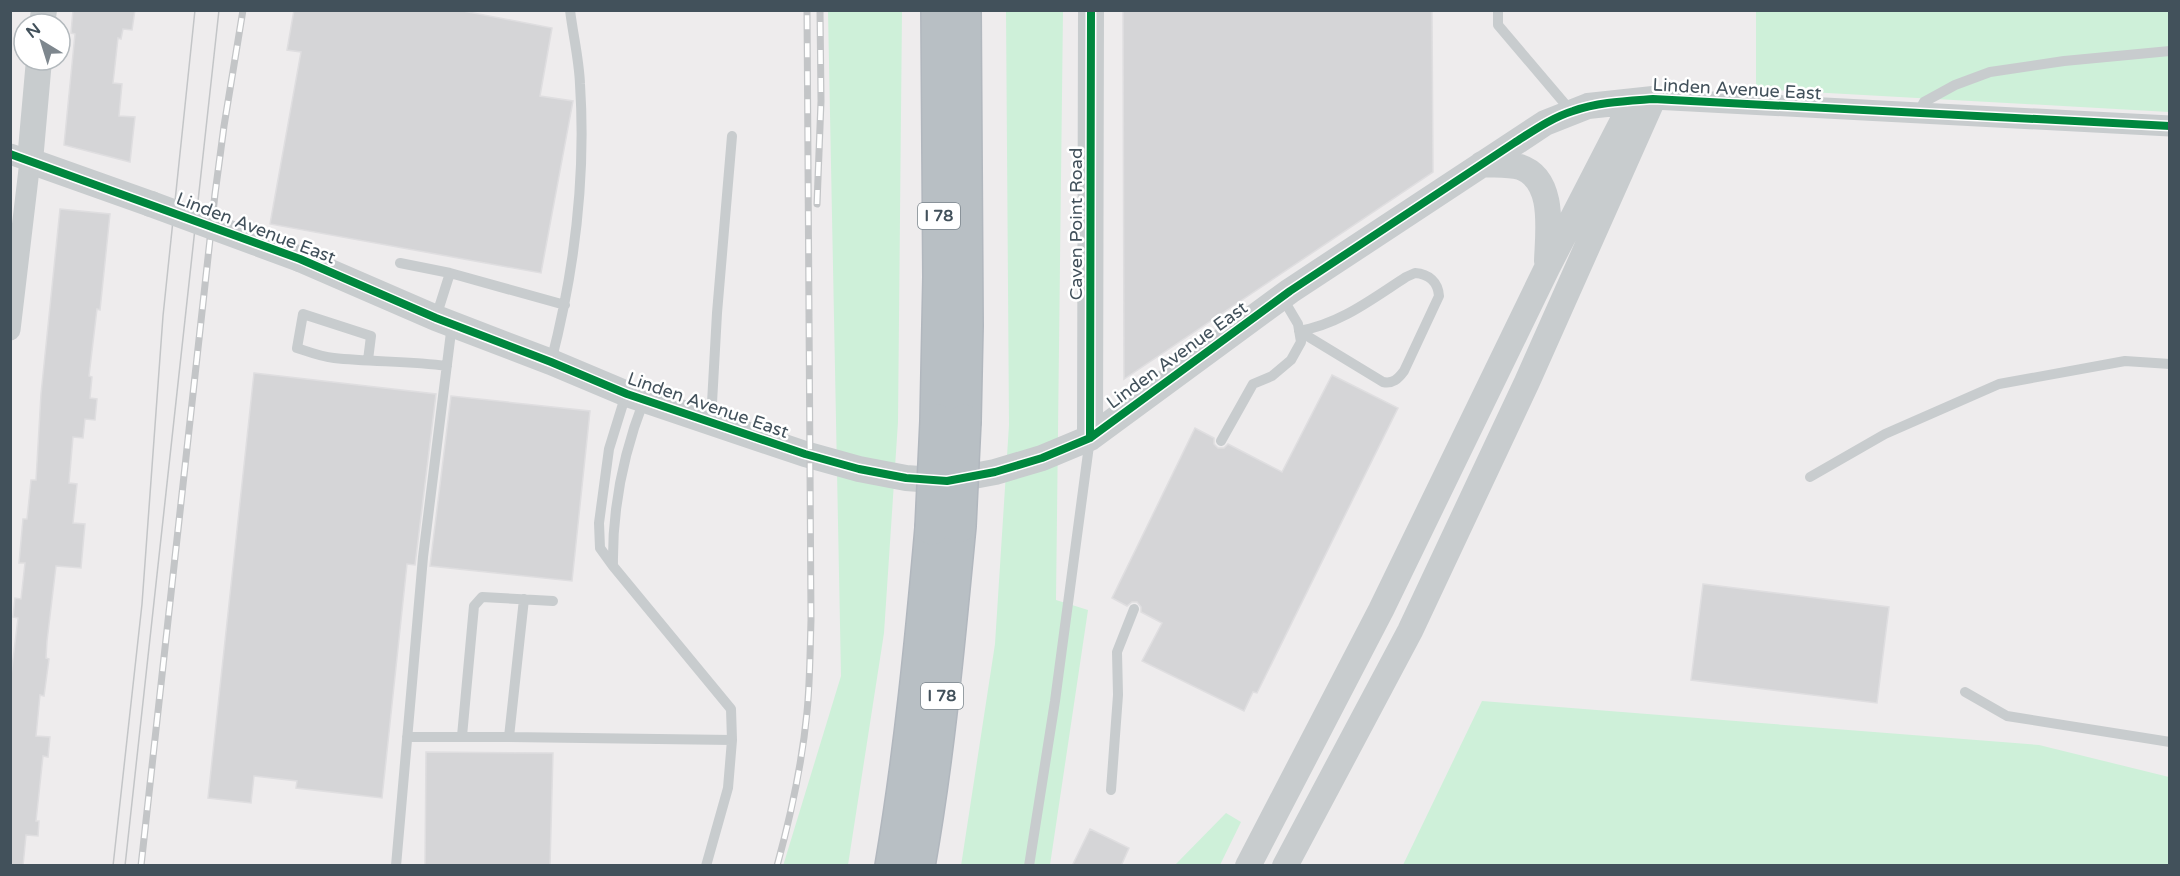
<svg xmlns="http://www.w3.org/2000/svg" width="2180" height="876" font-family="'Varela Round',sans-serif">
<rect width="100%" height="100%" fill="#eeeced"/>
<path fill="#cef0d9" d="M828,11H902L898,422L884,633L848,865L783,866L841,676Z
M1006,11H1063L1056,600L1088,610L1050,865L961,866L995,644L1009,425Z
M1756,11H2169V112L1756,89Z
M1482,701L2039,745L2169,777V865H1403Z
M1226,813L1241,822L1220,865H1175Z"/>
<path fill="#d5d5d7" stroke="#dfdee0" stroke-width="1.5" d="M73,10H135L132,30L123,29L121,39L118,38L113,83L122,84L119,116L135,117L130,162L64,145L75,34L71,33Z
M294,10H458L552,28L540,96L573,101L541,273L270,224L301,52L287,50Z
M1123,10H1432L1433,172L1124,379Z
M60,209L110,214L100,310L97,309L89,376L92,377L90,398L97,399L95,420L85,419L83,438L73,437L69,483L77,484L73,523L85,524L81,568L56,566L47,641L46,658L49,659L44,696L40,695L36,736L50,737L48,757L43,756L36,821H39L38,836L26,835L23,866H10V684L18,618L13,617L15,598L21,599L25,563H19L23,519H27L31,480H36L41,394Z
M254,373L436,394L415,565L407,564L382,798L296,788L297,781L254,776L251,803L208,798Z
M1332,375L1398,408L1257,693L1253,692L1244,711L1142,661L1162,623L1141,612V607L1137,602H1132L1127,606L1112,598L1195,428L1214,438V444L1218,448H1224L1228,444L1282,472Z
M451,396L590,411L572,581L430,566Z
M1703,584L1889,607L1877,703L1691,680Z
M426,752L553,753L550,866H425Z
M1090,829L1129,848L1121,866H1072Z"/>
<g fill="none" stroke-linecap="round" stroke-linejoin="round">
<g stroke="#b1b7be" stroke-width="36">
<path id="motorway" d="M964,10L966,326L964,421
M937,421L940,277L938,10
M892,866C911,754 922,641 932,528
M918,866C938,753 948,640 959,526"/>
</g>
<path stroke="#c8ccce" stroke-width="10" d="M1498,10V25L1571,111
M1918,113L1924,102L1955,85L1990,72L2064,61L2170,51
M400,263L450,273L565,305
M1415,273C1429,274 1438,282 1439,296L1404,371C1398,379 1393,384 1383,382L1299,331C1340,324 1372,299 1406,277Z
M436,317L450,273
M368,360L371,336L303,314L297,348C309,352 322,357 334,358C372,362 410,361 447,366
M551,362C574,273 586,176 580,84C579,59 573,35 570,10
M626,394L609,449L599,523L600,548L613,566L731,709L732,740L728,788L706,866
M711,421L717,313L732,136
M1221,441L1253,384L1272,376L1291,360L1301,342L1298,324L1282,297
M1810,477L1885,434L1999,384L2125,361L2170,364
M613,566C612,507 623,454 644,400
M1965,692L2007,716L2170,742
M462,736L474,606L482,597L553,601
M407,737H509L732,740
M509,737L524,599
M1111,790L1118,695L1117,652L1134,609
M396,866L423,557L452,324
M1029,866L1055,701L1090,438"/>
<path stroke="#c8ccce" stroke-width="21" d="M1653,99L2170,126
M10,154L30,161L10,330"/>
<path stroke="#c8ccce" stroke-width="26" d="M42,24L44,10
M39,60L30,161L151,204
M1482,164C1493,165 1509,164 1520,167C1556,179 1548,232 1547,261
M300,259L436,318L551,362L627,394L805,454L859,469L906,478L947,481L995,472L1042,458L1090,438L1290,291L1545,123L1588,106L1653,99L1527,382L1410,631L1285,866
M1090,438L1091,10
M1248,866L1381,610L1547,268L1633,101"/>
<use href="#motorway" stroke="#b8bfc4" stroke-width="33"/>
<path stroke="#c3c5c7" stroke-width="1.5" d="M113,866L142,604L163,316L195,10
M125,866L219,10"/>
<g stroke="#c3c5c7" stroke-width="7">
<path id="rail" d="M817,204L821,101L820,10
M141,866L215,194L224,126L243,10
M777,866C791,815 802,764 807,712C810,682 810,651 811,620L807,10"/>
</g>
<use href="#rail" stroke="#fff" stroke-width="4.5" stroke-dasharray="14" stroke-linecap="butt"/>
<g stroke="#b1b7be" stroke-width="36" stroke-linecap="butt">
<path id="motorway-bridge" d="M959,526L964,421
M932,528L937,421"/>
</g>
<path stroke="#c8ccce" stroke-width="26" d="M151,204L300,259"/>
<use href="#motorway-bridge" stroke="#b8bfc4" stroke-width="33"/>
<g stroke="#fff" stroke-width="11">
<path id="cycleway" d="M10,154L300,259L436,318L551,362L627,394L805,454L859,469L906,478L947,481L995,472L1042,458L1090,438L1290,291L1514,143C1533,131 1551,118 1573,111C1598,102 1626,101 1653,99L2170,126
M1090,438L1091,10"/>
</g>
<use href="#cycleway" stroke="#00873e" stroke-width="8"/>
</g>
<g text-anchor="middle" dominant-baseline="central" stroke-width="5" stroke-linejoin="round" paint-order="stroke">
<g fill="#fff" stroke="#7b858c" stroke-width="1.5">
<rect x="918" y="203" width="42" height="26" rx="4.5"/>
<rect x="921" y="683" width="42" height="26" rx="4.5"/>
</g>
<g font-size="16" font-weight="bold" fill="#42515b">
<text x="939" y="216">I 78</text>
<text x="942" y="696">I 78</text>
</g>
<g font-size="18" fill="#42515b" stroke="#fff">
<text transform="translate(1737 89) rotate(3)">Linden Avenue East</text>
<text transform="translate(1076 224) rotate(-90)">Caven Point Road</text>
<text transform="translate(256 228) rotate(21)">Linden Avenue East</text>
<text transform="translate(1177 355) rotate(-36)">Linden Avenue East</text>
<text transform="translate(708 405) rotate(19)">Linden Avenue East</text>
</g>
</g>
<rect width="2180" height="876" fill="none" stroke="#42515b" stroke-width="24"/>
<g transform="translate(42 42) rotate(322)"><circle r="28" fill="#ffffff" stroke="#b3b9bd" stroke-width="1.5"/>
<path d="M0-4.5L10 22L0 15L-10 22Z" fill="#7e878e"/>
<text y="-9" font-size="16" font-weight="bold" text-anchor="middle" fill="#42515b">N</text>
</g>
</svg>
